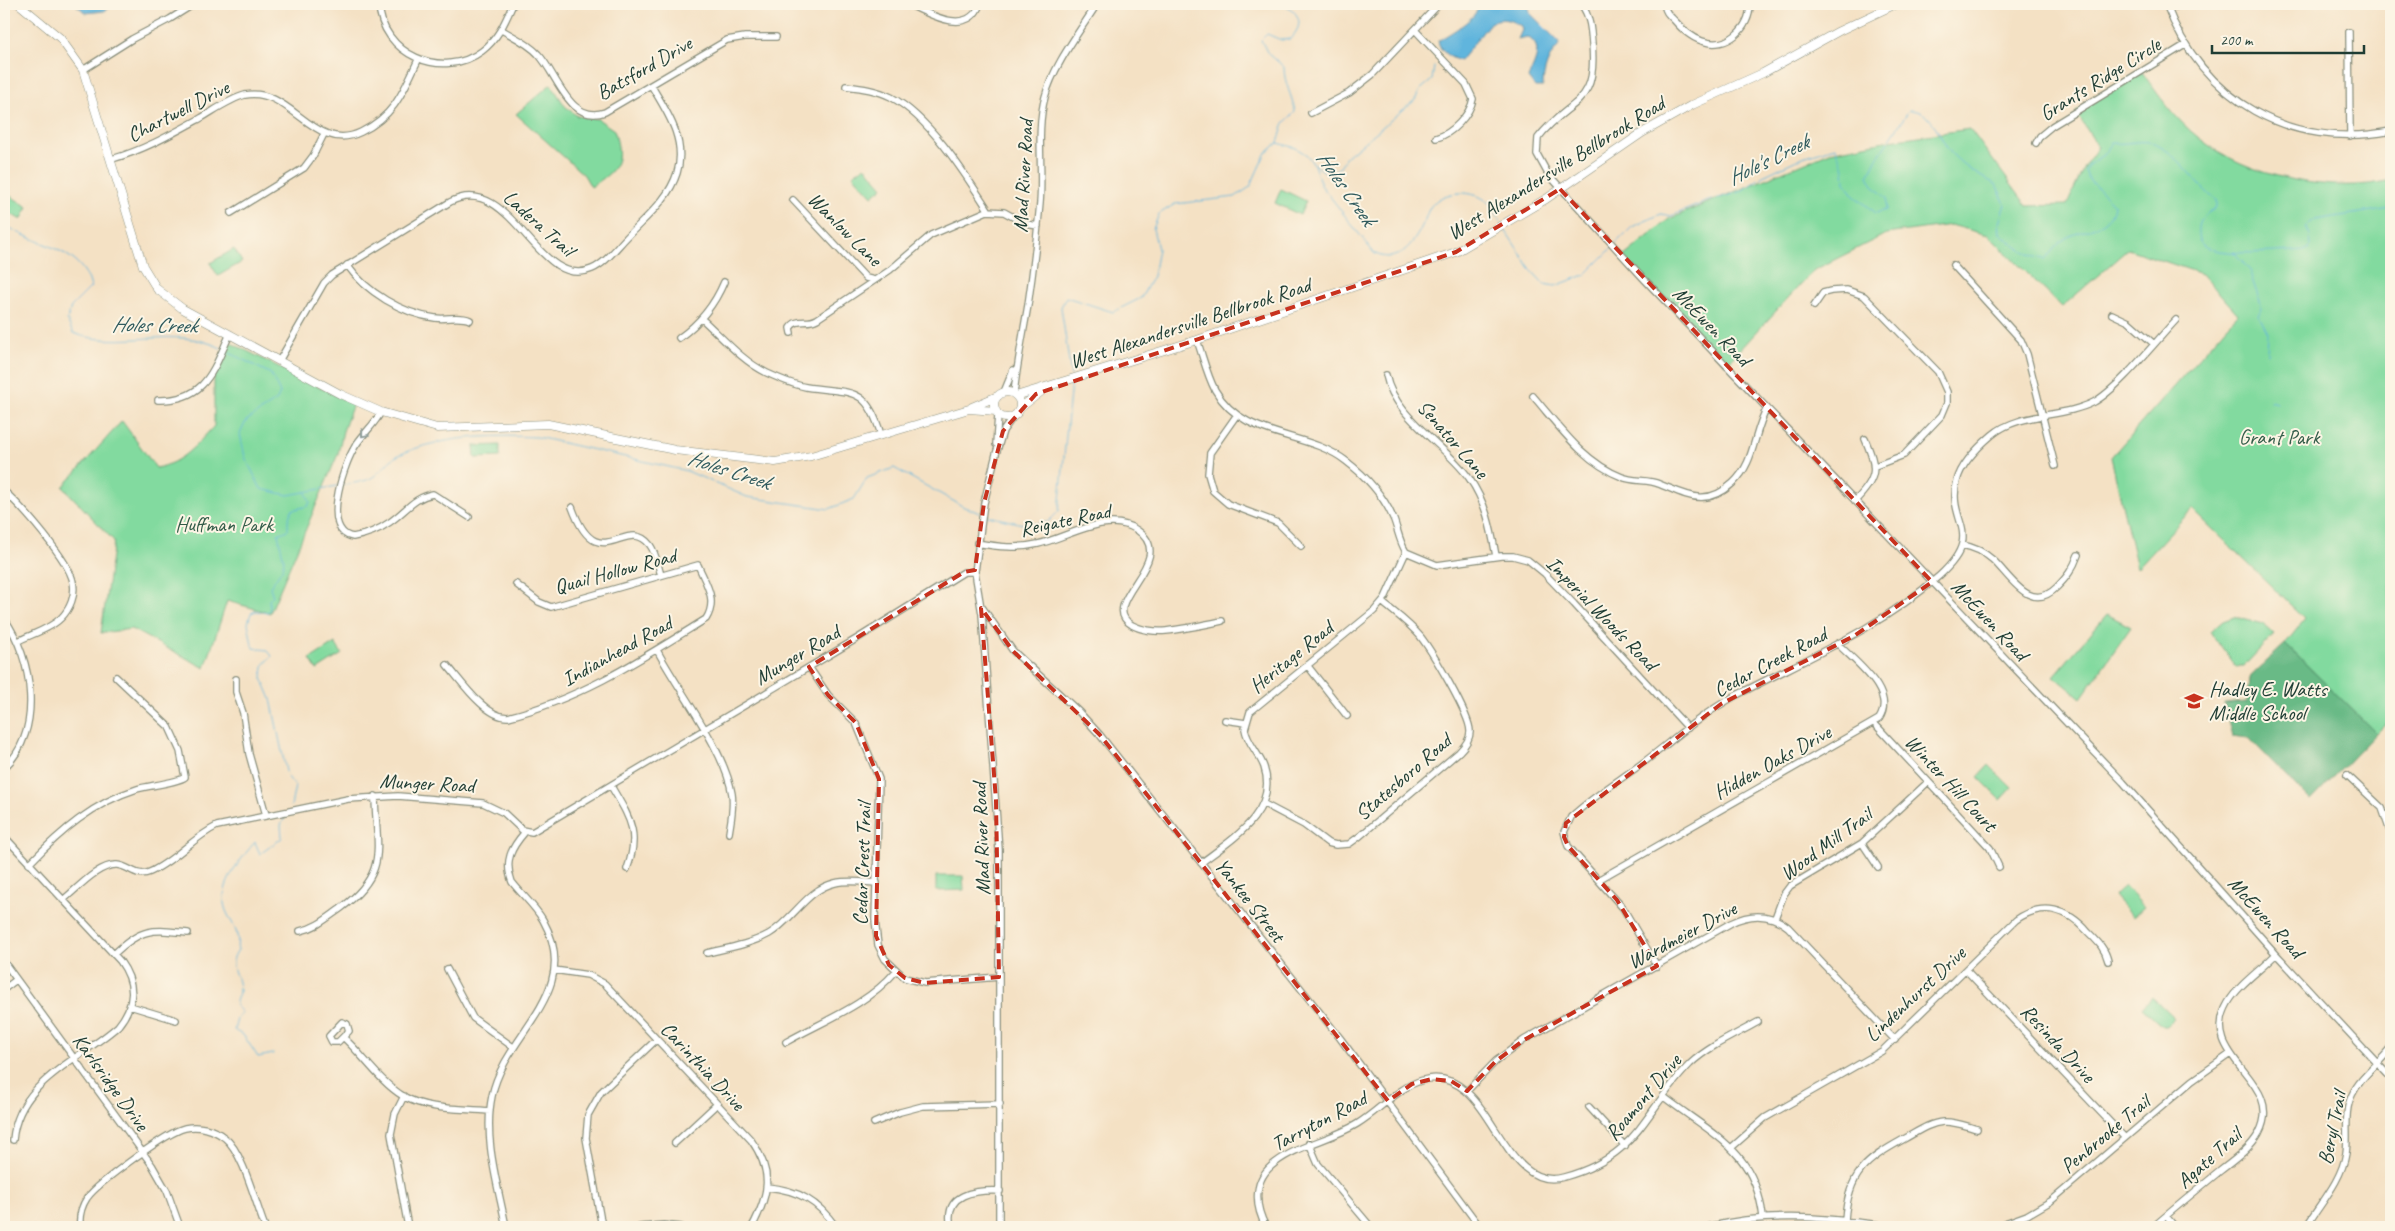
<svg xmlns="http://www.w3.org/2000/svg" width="2395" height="1231" font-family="Caveat,sans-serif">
<rect width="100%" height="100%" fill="#fcf5e5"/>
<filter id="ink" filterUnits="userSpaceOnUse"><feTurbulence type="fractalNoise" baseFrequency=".02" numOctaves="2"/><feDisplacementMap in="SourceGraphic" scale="10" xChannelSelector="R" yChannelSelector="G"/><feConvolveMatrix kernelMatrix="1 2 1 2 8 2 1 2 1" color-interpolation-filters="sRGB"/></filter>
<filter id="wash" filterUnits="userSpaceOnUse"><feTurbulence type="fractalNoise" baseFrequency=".0096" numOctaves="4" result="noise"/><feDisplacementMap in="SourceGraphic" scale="20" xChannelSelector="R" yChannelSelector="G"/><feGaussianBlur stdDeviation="1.12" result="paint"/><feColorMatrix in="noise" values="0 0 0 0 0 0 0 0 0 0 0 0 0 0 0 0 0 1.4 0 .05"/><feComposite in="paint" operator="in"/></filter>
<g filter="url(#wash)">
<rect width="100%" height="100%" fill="#f4e1c4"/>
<path fill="#82da9f" stroke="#508c6a" d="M2142,72C2159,96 2175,119 2199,138C2247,177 2332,195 2391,180V718L2376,733L2285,644L2305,619L2192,509L2137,568L2111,457L2238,314L2202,274L2128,249L2062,307L1988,235L1951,225L1886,234L1814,270L1726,365L1623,257L1669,219L1830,152L1890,140L1970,129L2027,206L2067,205L2084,167L2098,147L2076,112Z
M551,84L565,106L577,116L598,119L614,130C624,162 618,169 591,187L584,175L516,114Z
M865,166L883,187L872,196L853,175Z
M1281,189L1306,201L1300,215L1275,203Z
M4,192L28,207L21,220L4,210Z
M234,249L242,262L218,276L210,263Z
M229,342L353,404L343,431L338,454L270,613L227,601L205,668L131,629L101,633L114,541L63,487L122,421L156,468C182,463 196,445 214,426V373Z
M500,445V457L475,458L474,446Z
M2107,614L2131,627L2081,698L2054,676Z
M2234,617L2263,624L2274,634L2244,666H2236L2210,632L2223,621Z
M335,643L342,654L317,670L310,659Z
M1989,765L2012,788L2001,800L1978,777Z
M936,876H963L964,890L936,891Z
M2125,886L2144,907L2133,917L2114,896Z
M2152,997L2174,1018L2166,1026H2162L2142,1008Z"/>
<path fill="#69ba86" stroke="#447c5d" d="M2285,644L2376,733L2311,801L2249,738L2232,736L2224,704L2247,702L2249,678Z"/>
<path fill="#61b5dd" stroke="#407988" d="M75,4H117L104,11L86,13Z
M1480,4H1528L1530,13L1559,42V46C1548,56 1543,72 1543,87H1535L1528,78C1534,64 1545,46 1527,37L1518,39L1522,30L1521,26C1510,20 1502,16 1490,23L1460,61C1449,57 1441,53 1438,41C1451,32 1476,20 1480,4Z"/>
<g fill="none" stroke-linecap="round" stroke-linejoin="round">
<path stroke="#61b5dd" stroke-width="1" d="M1278,143L1284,123L1295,112C1292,94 1284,84 1284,67L1267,52L1261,40L1267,34L1281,40L1290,39C1305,24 1300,13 1283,4
M1314,164L1328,174L1339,168L1346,157L1415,100L1420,90L1432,80L1434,67
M4,224C32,245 82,247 91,287L71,307L67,320L73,333C122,351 173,324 221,348
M1503,227L1532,271L1544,284L1555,286L1585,275L1613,247
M1615,244L1632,227L1652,218L1661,214L1671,216L1708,201L1740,192L1763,176L1803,157L1835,147L1844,169L1845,182L1853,195L1876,213L1886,210L1887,198L1874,187L1868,176L1876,160L1909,110C1936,110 1938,140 1953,155C1966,168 1980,177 1996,184L2005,204L1999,223L2000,233C2014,245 2026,256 2045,259C2052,252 2059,241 2068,237C2084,229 2113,227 2114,204L2089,180L2085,171L2088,165L2103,155L2112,143C2126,145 2140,139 2154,143C2171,147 2199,188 2216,200V208C2206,214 2197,219 2198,231C2198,236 2198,241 2203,245C2216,258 2287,251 2307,250L2311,246L2310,235L2306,226L2315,220L2391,208
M2234,252L2251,272V276L2262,308L2259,316L2268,333L2267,354
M224,350L271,374L280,393L277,400L246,421L240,434L245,457L261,489L288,495L337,486
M1071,375L1061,307L1066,297L1113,312L1141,298L1153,276L1158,249L1153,229L1159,214L1175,204L1235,197L1250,187L1265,154L1278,143L1296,148L1307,155L1314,165L1321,185L1374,253C1397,266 1414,244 1423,224C1426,219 1427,211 1431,206C1444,189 1476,189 1490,204C1494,209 1497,216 1500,221
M2270,401L2276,403
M343,485C352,483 366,482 373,477C383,470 388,460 399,455C440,436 492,435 537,437L687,471L747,497L829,509L854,499L867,478L894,468L964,507L980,513
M984,515L1027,525L1048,522L1059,511L1071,382
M291,806L295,786L287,776L271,699L262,678L263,666L272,656L267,650L254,648L252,645L248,623L251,613L256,611L267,613L270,609L269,600L273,596L270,587L282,569L284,561L278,534L288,530V520L292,510L308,506L310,502L306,493
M273,1054L258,1057L244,1036L234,1030L237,1019L242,1012L236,1006C235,1000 239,996 239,990C239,974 226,966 238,950C236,945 239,941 237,935C235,924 225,914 224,903C221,883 243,856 255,842L260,854L282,838L281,825L286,815"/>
</g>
</g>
<g filter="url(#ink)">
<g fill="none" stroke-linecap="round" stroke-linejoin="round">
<g stroke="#8a8f7c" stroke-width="8">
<path id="minor" d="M379,4C381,54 442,81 482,51C498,39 505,22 513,4
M908,4C929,14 968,37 980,4
M1581,4C1590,16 1591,29 1592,44C1598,108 1570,97 1538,138L1537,154L1548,174L1645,280L2123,782L2276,954L2391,1078
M1665,4C1664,11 1669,15 1674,20C1682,29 1690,37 1702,41C1727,50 1750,29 1750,4
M2166,4C2202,100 2290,151 2391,131
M2168,9L2184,4
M502,30C514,37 528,43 538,54C557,73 569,125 605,112L727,40L745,37H776
M1415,30L1466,84L1473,99C1470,115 1452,134 1436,138
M2349,32L2350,136
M83,70L132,39L170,19L194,4
M846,86C862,88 877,90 891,97C930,118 965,174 989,211
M1311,113L1349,93L1372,75L1439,4
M2036,143L2040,136L2052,126L2185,45
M112,159C144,150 172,134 201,118C215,110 230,99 245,95C291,86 314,155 361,132C395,115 403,92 418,60
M793,200L866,278L874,280
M231,213L304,168L313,156L324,134
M347,265C366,292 403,314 435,318C447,320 459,315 470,320
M1953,265L2021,340L2027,354L2055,466
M1814,306L1823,293L1831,291L1847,290L1864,296L1938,372L1947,392V403L1942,415L1904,455L1875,466
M2112,314L2129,322L2154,344
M702,319C722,337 742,361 767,373C778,378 794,385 806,387C850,394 866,384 881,435
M791,333L790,328C797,317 807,325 817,319L890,270L931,235L987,211L1004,212L1026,224L1038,226
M679,338C700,323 714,306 724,282
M1197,340C1203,357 1207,375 1215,390C1243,440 1306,430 1346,461C1367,477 1384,496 1394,520C1398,531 1400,543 1406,552L1437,565L1501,556H1513L1528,560L1545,574L1574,604L1688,728
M279,361L324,283L332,275L450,202C511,170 538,293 592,269C606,263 617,247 628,236C646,217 669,199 677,173C687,140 667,112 651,85
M1386,375C1394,417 1446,445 1469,478C1486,502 1491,528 1496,556
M1004,392L1013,370
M1014,394C1017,364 1023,335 1028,305C1033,271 1037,237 1040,203C1043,168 1036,130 1045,97C1053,66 1080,31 1097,4
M1533,396C1559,426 1583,462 1622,477C1634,482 1648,479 1659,484C1687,495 1706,508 1733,483C1755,463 1753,433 1767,408
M158,400C206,401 213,370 230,334
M381,412C374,426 360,436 353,450C343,468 321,532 353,537C365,535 380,529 390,522C405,512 414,497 433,494L469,517
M1236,416L1210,453L1208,474L1213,491L1228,504L1278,523L1301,546
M996,444L998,415
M4,491C22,507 69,560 73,582C76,595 70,609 61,618C50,629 32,634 18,641
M1855,501C1879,477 1877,468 1865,439
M572,507C598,579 626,514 650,545C656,553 658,566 661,575
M977,543C998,547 1017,549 1038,544C1067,538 1108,510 1137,530C1181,560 1095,603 1132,625C1141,630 1155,632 1166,631C1184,629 1203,625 1222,621
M1962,545C1974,547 1984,552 1993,560C2011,577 2030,614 2057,587C2067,577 2073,569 2078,555
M982,607L1013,651L1079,712L1100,735L1340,1038L1480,1227
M4,618C33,659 44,731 4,768
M657,650C678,690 725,750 732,794C734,807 731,820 729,833
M447,665C461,681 486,718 508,717C581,699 643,658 706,619C718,600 706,584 698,565L551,607L539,602L516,584
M1307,665L1347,716
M809,667L828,695L856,723L879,779L875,920L878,945L885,959L905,978L925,983L999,977
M236,679V692L243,713L249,754L266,815
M1225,720L1246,723
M1874,723L1990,848L1999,867
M2347,775L2382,808L2391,834
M611,786C629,817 641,832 627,869
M1264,804L1304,825L1328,843L1336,845L1349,844L1360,836L1459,752C1465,746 1470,740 1470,732C1471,716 1431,650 1420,636C1409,623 1395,613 1382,602
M4,836L120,961C136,983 136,1004 118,1026C80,1060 18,1081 13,1140
M1862,843L1878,867
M1201,863C1231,840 1279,812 1264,767C1259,753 1247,743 1245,729L1250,712L1374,611L1385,598L1406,552
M29,864C61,831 93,803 137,789C147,786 180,782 185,777L180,751L169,727L116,677
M1598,880L1879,719C1897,692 1856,663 1838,644
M63,900C77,889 98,864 117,865C130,866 136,878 150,872C175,861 192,838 217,826L348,799L398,796L483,803L504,813L522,830L532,832L858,638L964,572H975
M1775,918L1784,894L1790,886L1862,843L1928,782
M300,931C316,928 327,918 340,909C390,872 376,849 375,796
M707,953C728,948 751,944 769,934C793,920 807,889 835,883C848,880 863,882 877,883
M114,954C141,928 151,929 188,933
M4,962L152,1165L167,1191L180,1227
M1657,966L1623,908L1568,846L1564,832L1571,817C1593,796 1620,780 1644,762C1674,739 1702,714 1735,696C1805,659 1879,629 1939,576C1987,532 1946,523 1957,481C1961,464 1978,447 1992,435C2019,412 2063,418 2094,402C2118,389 2156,341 2176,320
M447,969L473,1018L513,1047
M554,970L588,975L605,984L751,1140C774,1172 769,1195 752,1227
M1966,970L2125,1138
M4,989L16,980
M130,1006L176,1020
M342,1022L347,1024L349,1031L338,1042H332L329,1036Z
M343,1037C363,1055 380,1082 403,1096C428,1111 462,1108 490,1111
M786,1042C825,1020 866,1006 896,971
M1467,1091L1496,1061L1524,1040L1731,923C1751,913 1770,913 1788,927L1895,1040
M404,1096L395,1114L391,1134L408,1227
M1664,1097C1713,1135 1755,1150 1763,1217
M1589,1107L1625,1146
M874,1123L900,1112L923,1106L1000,1104
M675,1143L717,1104
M1309,1143L1318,1164L1371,1227
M1731,1148L1765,1118L1882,1051L2016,920C2043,901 2068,909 2088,932C2097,941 2105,948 2108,961
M767,1187C798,1190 818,1201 836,1227
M2166,1216L2175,1227
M1845,1220C1848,1173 1866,1160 1904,1139C1917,1132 1929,1123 1943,1122C1955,1121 1966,1126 1977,1129
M80,1227C79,1217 81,1207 87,1198C98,1183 167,1132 185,1128C199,1125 214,1129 225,1138C243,1152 256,1205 265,1227
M506,1227C498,1185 483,1139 492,1096C505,1032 584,993 543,920C535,906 522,895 512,882C504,861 511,848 525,832
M602,1227L586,1138L588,1115L601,1092L656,1040
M640,1227L664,1225L681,1227
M951,1227C943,1193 975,1190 1000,1191
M999,1227V850L982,614L975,572L984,503L996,454L1003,431L1013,417
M1266,1227C1254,1205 1253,1179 1275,1163C1300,1144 1331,1140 1357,1124C1379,1111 1398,1087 1423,1080C1492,1062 1499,1196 1564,1177C1640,1156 1642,1113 1690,1064C1709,1046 1735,1035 1758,1022
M1708,1227C1771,1211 1833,1218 1896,1227
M1994,1227L2027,1215L2051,1201L2192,1081L2230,1054
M2153,1227C2175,1208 2198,1189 2220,1171C2234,1160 2250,1149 2259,1133C2287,1080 2196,1058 2228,1003C2239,984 2261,970 2276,954
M2306,1227C2320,1204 2342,1180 2346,1153C2349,1134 2343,1113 2352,1095C2360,1077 2379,1064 2391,1048"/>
</g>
<g stroke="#8a8f7c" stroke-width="9">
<path id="major" d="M19,4L60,38L83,70L143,266L157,289L183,309L340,394L381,412L437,428L548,424L675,450L775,462L811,456L969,409L996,411
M994 405a13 13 0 1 1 26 0a13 13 0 1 1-26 0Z
M1016,396L1197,340L1456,252L1546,199L1642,133L1692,105L1763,73L1839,31L1896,4
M972,407L998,396
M1020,408L1042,391"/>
</g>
<use href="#minor" stroke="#fff" stroke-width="5.5"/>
<use href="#major" stroke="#fff" stroke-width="8"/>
</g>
<defs><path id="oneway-chevron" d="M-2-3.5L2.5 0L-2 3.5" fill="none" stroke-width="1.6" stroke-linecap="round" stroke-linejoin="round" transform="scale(1.25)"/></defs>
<use stroke="#8f9e9a" href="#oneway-chevron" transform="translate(364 434) rotate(130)"/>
</g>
<path fill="none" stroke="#c8321e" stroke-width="4" stroke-dasharray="10 6" stroke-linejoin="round" d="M1560,189L1932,582L1854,636L1721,704L1566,823L1564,837L1568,846L1617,900L1657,966L1524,1040L1496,1061L1467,1091L1451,1081L1432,1079L1412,1084L1388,1101L1100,735L1013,651L981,608L996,800L999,977L925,983L905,978L889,965L876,936L879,779L856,723L828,695L809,667L964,572L975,570L984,503L1003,431L1036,394L1456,252Z"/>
<defs>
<g id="school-bare" transform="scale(1.5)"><path d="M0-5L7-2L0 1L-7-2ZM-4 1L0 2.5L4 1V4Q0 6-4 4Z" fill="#c8321e" stroke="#fcf5e5" stroke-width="2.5" paint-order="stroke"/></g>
</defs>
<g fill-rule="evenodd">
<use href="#school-bare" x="2194" y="701"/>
</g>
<g text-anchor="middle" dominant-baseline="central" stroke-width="4" stroke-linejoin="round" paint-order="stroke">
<g font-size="21" fill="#1f3d34" stroke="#fcf5e5">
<text transform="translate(644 68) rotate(-30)">Batsford Drive</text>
<text transform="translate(2100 79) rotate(-32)">Grants Ridge Circle</text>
<text transform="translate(178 111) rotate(-27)">Chartwell Drive</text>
<text transform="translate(1556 168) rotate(-32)">West Alexandersville Bellbrook Road</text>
<text transform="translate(1023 176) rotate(-87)">Mad River Road</text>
<text transform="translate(539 223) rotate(42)">Ladera Trail</text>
<text transform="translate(845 229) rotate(45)">Wanlow Lane</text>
<text transform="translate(1190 323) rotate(-18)">West Alexandersville Bellbrook Road</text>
<text transform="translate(1712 326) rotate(46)">McEwen Road</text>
<text transform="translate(1453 439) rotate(49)">Senator Lane</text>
<text transform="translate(1065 520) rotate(-12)">Reigate Road</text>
<text transform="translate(615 571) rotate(-15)">Quail Hollow Road</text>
<text transform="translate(1602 613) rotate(46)">Imperial Woods Road</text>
<text transform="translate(1990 620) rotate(47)">McEwen Road</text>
<text transform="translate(617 651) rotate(-29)">Indianhead Road</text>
<text transform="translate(797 655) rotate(-31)">Munger Road</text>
<text transform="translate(1291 657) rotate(-39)">Heritage Road</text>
<text transform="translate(1770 662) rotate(-28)">Cedar Creek Road</text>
<text transform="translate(1772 762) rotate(-29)">Hidden Oaks Drive</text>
<text transform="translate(1403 777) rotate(-41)">Statesboro Road</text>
<text transform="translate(427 783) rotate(3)">Munger Road</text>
<text transform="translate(1951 783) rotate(47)">Winter Hill Court</text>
<text transform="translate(981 839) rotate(-92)">Mad River Road</text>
<text transform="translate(1826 844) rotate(-36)">Wood Mill Trail</text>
<text transform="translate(862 864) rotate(-88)">Cedar Crest Trail</text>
<text transform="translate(1250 900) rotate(52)">Yankee Street</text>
<text transform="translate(2266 917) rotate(48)">McEwen Road</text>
<text transform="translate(1682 935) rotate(-28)">Wardmeier Drive</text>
<text transform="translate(1915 994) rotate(-43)">Lindenhurst Drive</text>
<text transform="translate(2058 1043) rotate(47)">Resinda Drive</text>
<text transform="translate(703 1066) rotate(47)">Carinthia Drive</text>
<text transform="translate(111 1082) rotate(54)">Karlsridge Drive</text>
<text transform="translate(1643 1097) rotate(-50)">Roamont Drive</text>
<text transform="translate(1319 1121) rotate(-28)">Tarryton Road</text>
<text transform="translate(2332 1128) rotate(-78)">Beryl Trail</text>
<text transform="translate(2105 1134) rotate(-40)">Penbrooke Trail</text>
<text transform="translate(2209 1158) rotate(-42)">Agate Trail</text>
</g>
<g font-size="21" fill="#335c49" stroke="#fcf5e5">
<text x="2279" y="437">Grant Park</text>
<text x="224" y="524">Huffman Park</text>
</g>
<g font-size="21" fill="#1f3d34" stroke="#fcf5e5" text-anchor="start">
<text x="2209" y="689">Hadley E. Watts<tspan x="2209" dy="24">Middle School</tspan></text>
</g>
<g font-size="22" font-style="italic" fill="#305b5e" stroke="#fcf5e5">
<text transform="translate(1768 160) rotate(-26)">Hole's Creek</text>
<text transform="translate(1346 188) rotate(55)">Holes Creek</text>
<text transform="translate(154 325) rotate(1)">Holes Creek</text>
<text transform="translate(729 470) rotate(18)">Holes Creek</text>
</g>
</g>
<rect width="2395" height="1231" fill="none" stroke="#fcf5e5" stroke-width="20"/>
<path d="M2212 45v8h152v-8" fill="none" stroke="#1f3d34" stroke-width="2.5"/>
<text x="2220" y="45" font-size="15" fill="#1f3d34" stroke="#fcf5e5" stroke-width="4" paint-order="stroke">200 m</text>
</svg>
